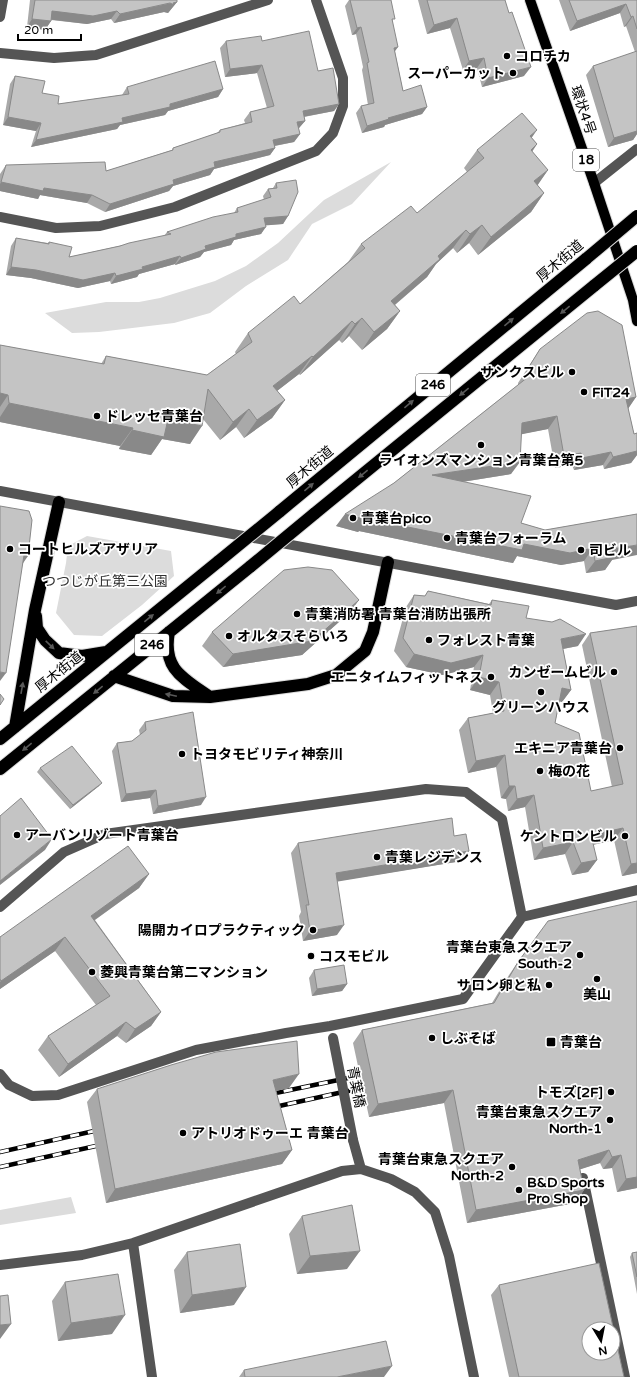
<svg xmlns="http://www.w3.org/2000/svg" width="637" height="1377" font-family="'Varela Round','Noto Sans JP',sans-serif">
<rect width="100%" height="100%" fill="#fff"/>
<path fill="#dcdcdc" d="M391,162L352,204L312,224L288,260L246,286L210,313L174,323L99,332L72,333L45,313L106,302H139L160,298L215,281L246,266L278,243L324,200Z
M87,536L171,551L174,576L142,605L102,636L74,635L56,613L66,563L68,546Z
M71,1197L76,1213L0,1225V1210Z"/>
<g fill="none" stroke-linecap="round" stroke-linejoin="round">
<g stroke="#dbdbdb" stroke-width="12">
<path id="major" d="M530,0L594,183L633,300L637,321"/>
</g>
<g stroke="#dbdbdb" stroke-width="14">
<path id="highway" d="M279,512L587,258
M314,514L595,285
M36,616L37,628L45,640L59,653L82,656L106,652
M169,632C162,669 183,678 210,697
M114,676L173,696L210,697L308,684L336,675L365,651L373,632L388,562
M15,727L35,610L59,502
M0,739L219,561
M0,769L251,566"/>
</g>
<path stroke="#555" stroke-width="10" d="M0,17L3,0
M0,53L54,58L96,55L268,0
M594,183L637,149
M0,217L56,228L100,226L175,207L316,151L333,133L343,106V78L316,0
M0,491L616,605L637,601
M0,907L64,852L105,834L426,789L466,792L502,819L522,917
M0,1074L9,1085L32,1096L58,1095L196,1050L286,1033L330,1026L463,999L522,917L637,890
M353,1140L361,1169
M583,1178L625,1377
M133,1243L152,1377
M0,1265L82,1255L133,1243L342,1171L361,1169L391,1179L415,1192L435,1212L449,1256L474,1377"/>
<use href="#major" stroke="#000" stroke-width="10"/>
<use href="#highway" stroke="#000" stroke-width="12"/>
<g stroke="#000" stroke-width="4.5">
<path id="rail" d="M342,1086L343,1092L375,1086
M266,1095L372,1073
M270,1108L343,1092L340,1080
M0,1152L103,1129
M0,1167L105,1144"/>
</g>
<use href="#rail" stroke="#fff" stroke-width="3" stroke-dasharray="9" stroke-linecap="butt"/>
<g stroke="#dbdbdb" stroke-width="14" stroke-linecap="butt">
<path id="highway-bridge" d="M587,258L637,216
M595,285L637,251
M219,561L279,512
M251,566L314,514"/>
</g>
<path stroke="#555" stroke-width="10" d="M333,1038L353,1140"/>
<use href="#highway-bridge" stroke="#000" stroke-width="12"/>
</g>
<path fill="#a9a9a9" d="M30,0H177V2L168,13L164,12L114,23L111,19L87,24L51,20V21L45,30L27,27Z
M349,0H391L395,52L403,91L427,107L422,114L385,125L384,127L362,133L356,113L361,106L368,105L362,70L363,67L356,34L352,35L345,6Z
M418,0H505L524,76L482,87L477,68L463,70L450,28L427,34Z
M559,0H637V134L633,140L608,147L586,75L593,66L635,52L626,26L624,27L620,13L570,31Z
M226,41H262L318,71L339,104L334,111L304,117L305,121L299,128H298L300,134L294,142L275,146V148L270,155L214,169L210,175L173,186L169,191L105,212L87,203L40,195L38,199L0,191V174L6,165L106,171L172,150L173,148L217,133L220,130L245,123L244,120L250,112L267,108L257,73L225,77L220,48Z
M15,76L42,93L58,104L122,95L127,87L223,89L218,97L168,111L165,115L120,125L117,129L31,147L36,131L3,125L10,84Z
M532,138L537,144L532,152L548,170L537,185L544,193L531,212L478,255L469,243L457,253L453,248L436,264L427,277L395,305L400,311L387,329L362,350L349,336L342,343L339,340L300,375L299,374L277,391L285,400L272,418L244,438L236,427L220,440L203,419L190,444L162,439L151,455L119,449L120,446L0,422V345L101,364L106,356L207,375L236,354L235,352L248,333L300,304L348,262L361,244L417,213L467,172L464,168L477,150Z
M276,183L288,216L283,224L266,225L261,234L234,240L231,245L204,252L200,257L175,265V264L139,274L137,277L111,284L110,281L78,288L31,278L6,275L11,246L16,238L48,243L49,242L69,257L164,236L167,232L234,213L237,208L264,200L263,196L268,189L273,188Z
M540,349L636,397L628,408L634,434L637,433V455L631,463L604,469L603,465L574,470L572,465L555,468L548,429L521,434L511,474L462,482L521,523L545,530L637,514L612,560L605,570L586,573L584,561L561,565L517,556L513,563L359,531L358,532L336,526L394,483L518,385V383Z
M428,591L489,604L492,600L526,618L578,646L563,649L571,690L562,702L560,701L555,723L591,791L612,787L582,645L590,633L637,626V873L622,876L614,840L593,845L597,860L588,872L572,875L565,854L534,860L525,807L508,811L506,799L501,798L496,767L468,773L459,730L468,718L493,713L490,695L470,690L474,667L443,675L406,667L394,651L406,607L414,595L425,596Z
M359,600L349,613L302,655L223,667L202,646L212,632Z
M145,722L201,805L153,814L150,798L121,802L112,751L117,743L132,741L140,735L139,730Z
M40,768L99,786L70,809L37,772Z
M454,836L469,851L462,861L337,881V935L303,941L299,916L301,912L291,853L298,843Z
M149,874L139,888L95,920L161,1012L151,1026L126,1043L117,1036L59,1077L38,1050L48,1036L96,1005L55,951L0,989V937Z
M637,901V1188L617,1192L612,1168L603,1169L600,1163L580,1169L584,1190L575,1203L467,1223L444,1103L369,1117L353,1043L362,1030L492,1003L509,975L518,962Z
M314,970L347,984L342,991L312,996L309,978Z
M289,1088L276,1091L292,1150L282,1164L106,1203L87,1102L97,1089Z
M302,1216L347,1269L297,1274L289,1234Z
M187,1252L234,1305L180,1313L174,1270Z
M637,1252V1294L630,1257L632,1253Z
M65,1282L112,1334L58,1341L52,1301Z
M499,1285L623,1377H509L491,1295Z
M244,1370L384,1377H239Z"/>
<path fill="#898989" d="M177,2L168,13L164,12L114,23L120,14Z
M626,4L620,13L570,31L577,21Z
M52,11H117L111,19L87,24L46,19Z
M633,16L626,26L624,27L631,17Z
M457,18L450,28L427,34L434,25Z
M32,19L51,21L45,30L27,27Z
M361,27L356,34L352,35L357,28Z
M398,47L393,54L394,48Z
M484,58L477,68L463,70L469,61Z
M262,65L257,73L225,77L230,69Z
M531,67L524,76L482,87L488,78Z
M223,89L218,97L168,111L165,115L120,125L117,129L31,147L36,140L122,118Z
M339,104L334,111L297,118L303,111Z
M427,107L422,114L385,125L384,127L362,133L367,126L388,118Z
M8,117L41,123L36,131L3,125Z
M305,121L299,128L292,130L297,122Z
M537,130L524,149L530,136Z
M637,131V134L633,140L608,147L614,138Z
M300,134L294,142L268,147L273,140Z
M537,144L524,163L531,150Z
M275,148L270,155L214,169L210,175L173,186L169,191L105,212L110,204L173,180L214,162Z
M548,170L535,189L534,181Z
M1,182L44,188L92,195L87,203L40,195L38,199L0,191V184Z
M544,193L531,212L478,255L491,237Z
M288,216L283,224L259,226L264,218Z
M482,225L469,243L457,253L470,234Z
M266,227L261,234L234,240L231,245L204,252L200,257L175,265L181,258L205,246L236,234Z
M466,230L453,248L436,264L427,277L378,319L391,301L438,256Z
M180,256L175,264L139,274L137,277L111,284L116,276L142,267Z
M11,267L115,273L110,281L78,288L31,278L6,275Z
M400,311L387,329L362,350L374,332Z
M362,318L349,336L342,343L355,324Z
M352,321L339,340L300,375L313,357Z
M312,356L299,374L260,404L273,386Z
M0,393L8,395L0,407Z
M636,397L628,409L626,399Z
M285,400L272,418L244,438L257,420Z
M9,403L133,428L120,446L0,422V417Z
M249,409L236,427L220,440L233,422Z
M557,416L548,429L513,436L522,423Z
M168,419L202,426L190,444L162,439L151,455L119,449L132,430Z
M637,451V455L631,463L604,469L613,457Z
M611,452L603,465L574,470L582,458Z
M581,453L572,465L555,468L564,456Z
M520,462L511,474L424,488L432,475Z
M345,514L368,519L524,544L593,548L584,561L561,565L517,556L513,563L359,531L358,532L336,526Z
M637,545V555L612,560L605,570L586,573L595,561L612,549Z
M24,555L28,556L19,569Z
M359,600L349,613L302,655L223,667L233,654Z
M586,634L578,646L552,651L561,639Z
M414,654L483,655L474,667L443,675L406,667Z
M0,672L6,673L0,681Z
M479,677L499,682L490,695L470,690Z
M562,688L571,690L562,702L554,700Z
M505,755L496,767L468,773L476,761Z
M102,783L99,786L70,809L73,805Z
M509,786H515L506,799L501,798Z
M156,790L150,798L121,802L126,794Z
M534,795L525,807L508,811L517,799Z
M206,797L201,805L153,814L158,806Z
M623,828L614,840L582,847L591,835Z
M52,839L45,850L0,885V881Z
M573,842L565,854L534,860L543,848Z
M469,851L462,861L329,883L336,873Z
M597,860L588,872L572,875L581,863Z
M637,863V873L622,876L631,864Z
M149,874L139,888L82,929L91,916Z
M344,925L337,935L303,941L310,931Z
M65,937L55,951L0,989V982L1,981Z
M347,984L342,991L312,996L317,989Z
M161,1012L151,1026L126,1043L135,1029Z
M126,1022L117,1036L59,1077L68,1064Z
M299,1074L289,1088L263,1094L273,1080Z
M453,1090L444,1103L369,1117L378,1104Z
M292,1150L282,1164L106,1203L115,1189Z
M609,1150L600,1163L569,1173L578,1160Z
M621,1155L612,1168L603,1169L612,1157Z
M637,1177V1188L617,1192L626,1179Z
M584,1190L575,1203L467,1223L476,1210Z
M360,1251L347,1269L297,1274L310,1256Z
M246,1287L234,1305L180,1313L192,1295Z
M125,1315L112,1334L58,1341L71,1323Z
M11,1324L0,1339V1325Z
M392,1366L384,1377H337Z"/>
<path fill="#c4c4c4" stroke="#898989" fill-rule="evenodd" d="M35,0H177V2L173,3L174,5L170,3L120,14L117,11L93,16L52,11L51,21L32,19Z
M350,0H391L395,19H392L398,47L394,48L403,91L421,85L427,107L388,118L389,119L367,126L361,106L374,103L367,63L369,62L361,27L357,28Z
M427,0H505L509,13L512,12L531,67L488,78L484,58L469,61L457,18L434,25Z
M569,0H637V29L633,16L631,17L626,4L577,21Z
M309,31L318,71L333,68L339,104L303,111L305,121L297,122L300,134L273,140L275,148L214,162L215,167L173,180L174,184L110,204L92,195L44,188L43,191L1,182L6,165L105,162L106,171L173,150V148L220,132V130L252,122L250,112L274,106L262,65L230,69L226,41L261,36L262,41Z
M637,51V131L614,138L593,66Z
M215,61L223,89L170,104V107L122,118L123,122L36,140L41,123L8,117L15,76L45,81L42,93L59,96L58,104L129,94L127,87Z
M522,113L537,130L530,136L537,144L531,150L548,170L534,181L544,193L491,237L482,225L470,234L466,230L438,256L440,259L391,301L400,311L374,332L362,318L355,324L352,321L313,357L312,356L273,386L285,400L257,420L249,409L233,422L208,389L202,426L168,419L164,437L132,430L133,428L9,403L8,395L0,393V345L104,364L106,356L207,375L252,342L248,333L294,296L300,304L365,248L361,244L411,206L417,213L484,158L477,150Z
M296,180L298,192L288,216L264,218L266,227L236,234V237L205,246L206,249L181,258L180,256L142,267L143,269L116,276L115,273L83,280L36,270L11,267L16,238L49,244V242L72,247L69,257L120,246L129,243L171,234L167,232L213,217L238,212L237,208L271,197L268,189L277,188L276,183Z
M598,311L622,325L636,397L626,399L634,434L637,433V451L613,457L611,452L582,458L581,453L564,456L557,416L522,423L520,462L432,475L531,496L521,523L545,530L637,514V545L612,549L614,557L595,561L593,548L570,553L524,544L522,550L368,519L367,520L345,514L394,483L528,377L527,370L540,349L587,313Z
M0,506L29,511L32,520L28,556L24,555L6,673L0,672Z
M308,567L332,570L359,600L312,641L233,654L212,632L284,570Z
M428,591L491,605L492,600L529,606L526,618L552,622L560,619L586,634L561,639L571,690L562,688L555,723L579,733L591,791L623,784L590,633L637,626V863L631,864L623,828L591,835L597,860L581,863L573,842L543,848L534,795L517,799L515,786H509L505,755L476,761L468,718L504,711L499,682L479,677L483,655L451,663L414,654L403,638L414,595L425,596Z
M0,694L4,699L0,705Z
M193,712L206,797L158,806L156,790L126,794L117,743L132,741L146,730L145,722Z
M72,746L102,783L73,805L40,768Z
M21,798L52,839L0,881V816Z
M452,818L454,836L466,834L469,851L336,873L344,925L310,931L306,905H309L298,843Z
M128,846L149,874L91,916L161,1012L135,1029L126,1022L68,1064L48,1036L110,996L65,937L1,981L0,979V937Z
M637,901V1177L626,1179L621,1155L612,1157L609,1150L578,1160L584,1190L476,1210L453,1090L378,1104L362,1030L494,1003L518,962L548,921Z
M344,965L347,984L317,989L314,970Z
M297,1041L299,1074L273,1080L292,1150L115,1189L97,1089L171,1065L216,1052Z
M352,1205L360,1251L310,1256L302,1216Z
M240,1244L246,1287L192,1295L187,1252Z
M637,1252V1277L632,1253Z
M599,1263L624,1377H519L499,1285ZM589,1329H613V1353H589Z
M118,1274L125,1315L71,1323L65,1282Z
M8,1295L11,1324L0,1325V1296Z
M386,1341L392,1366L337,1377H245L244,1370Z"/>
<defs><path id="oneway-solid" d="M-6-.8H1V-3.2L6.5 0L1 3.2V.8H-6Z"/></defs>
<g fill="#595959">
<use href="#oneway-solid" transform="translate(565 310) rotate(141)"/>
<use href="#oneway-solid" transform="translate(509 322) rotate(-40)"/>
<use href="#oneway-solid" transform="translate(464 392) rotate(141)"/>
<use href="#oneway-solid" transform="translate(409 404) rotate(-40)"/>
<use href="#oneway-solid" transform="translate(363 474) rotate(141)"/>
<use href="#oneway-solid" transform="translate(309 487) rotate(-40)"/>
<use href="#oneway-solid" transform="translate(221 590) rotate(141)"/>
<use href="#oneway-solid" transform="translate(149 618) rotate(-39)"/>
<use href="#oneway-solid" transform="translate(50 645) rotate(44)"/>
<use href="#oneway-solid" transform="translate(22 688) rotate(-80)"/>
<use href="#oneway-solid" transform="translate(98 690) rotate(141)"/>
<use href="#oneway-solid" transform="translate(171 695) rotate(-168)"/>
<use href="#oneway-solid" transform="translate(27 747) rotate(141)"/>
</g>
<g fill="#000" stroke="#fff" stroke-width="1.5">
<circle cx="507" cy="56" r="4"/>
<circle cx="513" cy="73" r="4"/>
<circle cx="572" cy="372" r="4"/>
<circle cx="584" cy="392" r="4"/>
<circle cx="97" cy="416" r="4"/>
<circle cx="481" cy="445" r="4"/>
<circle cx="353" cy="518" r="4"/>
<circle cx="447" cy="538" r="4"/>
<circle cx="10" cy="549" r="4"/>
<circle cx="581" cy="550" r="4"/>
<circle cx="297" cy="614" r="4"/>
<circle cx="229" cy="636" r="4"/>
<circle cx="429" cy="640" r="4"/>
<circle cx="614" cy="672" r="4"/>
<circle cx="491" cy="677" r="4"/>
<circle cx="541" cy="692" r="4"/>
<circle cx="620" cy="748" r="4"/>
<circle cx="182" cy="754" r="4"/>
<circle cx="540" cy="771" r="4"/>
<circle cx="17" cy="835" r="4"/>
<circle cx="625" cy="836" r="4"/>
<circle cx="377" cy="857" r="4"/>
<circle cx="313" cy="930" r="4"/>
<circle cx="580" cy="955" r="4"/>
<circle cx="311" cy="956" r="4"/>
<circle cx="92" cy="972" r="4"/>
<circle cx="597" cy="979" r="4"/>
<circle cx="549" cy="985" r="4"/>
<circle cx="432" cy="1038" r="4"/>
<rect x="546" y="1037" width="10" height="10" rx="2"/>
<circle cx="611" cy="1092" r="4"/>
<circle cx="610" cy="1120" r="4"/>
<circle cx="183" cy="1133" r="4"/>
<circle cx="512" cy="1167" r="4"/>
<circle cx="519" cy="1190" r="4"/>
</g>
<g text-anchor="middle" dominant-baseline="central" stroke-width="3.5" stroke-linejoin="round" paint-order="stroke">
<g fill="#fff" stroke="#4c4c4c" stroke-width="1">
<rect x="573" y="149" width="26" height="22" rx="3"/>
<rect x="416" y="374" width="34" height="22" rx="3"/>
<rect x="135" y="634" width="34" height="22" rx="3"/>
</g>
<g font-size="13" font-weight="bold" fill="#000">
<text x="586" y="160">18</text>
<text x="433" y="385">246</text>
<text x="152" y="645">246</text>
</g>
<g font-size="14" font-weight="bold" fill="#000" stroke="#fff" text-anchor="start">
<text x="515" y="56">コロチカ</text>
<text x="505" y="73" text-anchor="end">スーパーカット</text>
<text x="564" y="372" text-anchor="end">サンクスビル</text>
<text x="592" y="392">FiT24</text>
<text x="105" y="416">ドレッセ青葉台</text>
<text x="481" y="460" text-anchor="middle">ライオンズマンション青葉台第5</text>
<text x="361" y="518">青葉台pico</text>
<text x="455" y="538">青葉台フォーラム</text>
<text x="18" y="549">コートヒルズアザリア</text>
<text x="589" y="550">司ビル</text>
<text x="305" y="614">青葉消防署 青葉台消防出張所</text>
<text x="237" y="636">オルタスそらいろ</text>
<text x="437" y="640">フォレスト青葉</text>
<text x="606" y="672" text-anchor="end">カンゼームビル</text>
<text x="483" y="677" text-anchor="end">エニタイムフィットネス</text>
<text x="541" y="707" text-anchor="middle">グリーンハウス</text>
<text x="612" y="748" text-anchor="end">エキニア青葉台</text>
<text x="190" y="754">トヨタモビリティ神奈川</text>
<text x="548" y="771">梅の花</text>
<text x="25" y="835">アーバンリゾート青葉台</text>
<text x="617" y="836" text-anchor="end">ケントロンビル</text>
<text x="385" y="857">青葉レジデンス</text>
<text x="305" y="930" text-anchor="end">陽開カイロプラクティック</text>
<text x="572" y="947" text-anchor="end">青葉台東急スクエア<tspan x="572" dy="16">South-2</tspan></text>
<text x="319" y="956">コスモビル</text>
<text x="100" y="972">菱興青葉台第二マンション</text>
<text x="541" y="985" text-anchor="end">サロン卵と私</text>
<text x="597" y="994" text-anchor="middle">美山</text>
<text x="440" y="1038">しぶそば</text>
<text x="560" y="1042">青葉台</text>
<text x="603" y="1092" text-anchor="end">トモズ[2F]</text>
<text x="602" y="1112" text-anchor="end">青葉台東急スクエア<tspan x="602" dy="16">North-1</tspan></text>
<text x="191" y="1133">アトリオドゥーエ 青葉台</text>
<text x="504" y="1159" text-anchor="end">青葉台東急スクエア<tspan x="504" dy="16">North-2</tspan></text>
<text x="527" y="1182">B&amp;D Sports<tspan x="527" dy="16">Pro Shop</tspan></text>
</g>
<g font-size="14" fill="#000" stroke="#fff">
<text transform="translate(583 110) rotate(71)">環状4号</text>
<text transform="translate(560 261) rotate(-40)">厚木街道</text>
<text transform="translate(310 467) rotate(-40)">厚木街道</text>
<text transform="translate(59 672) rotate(-39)">厚木街道</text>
<text transform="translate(356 1087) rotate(79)">青葉橋</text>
</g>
<g font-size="14" fill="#333" stroke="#fff">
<text x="105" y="581">つつじが丘第三公園</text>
</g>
</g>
<g transform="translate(601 1341) rotate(170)"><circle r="19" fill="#ffffff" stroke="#999999"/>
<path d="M0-3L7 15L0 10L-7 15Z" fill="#000000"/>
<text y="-6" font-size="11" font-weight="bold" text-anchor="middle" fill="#000000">N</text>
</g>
<path d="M18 34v6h63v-6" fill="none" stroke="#000000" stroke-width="2"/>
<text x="24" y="34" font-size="12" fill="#000000" stroke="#ffffff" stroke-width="3" paint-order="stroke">20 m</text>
</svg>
